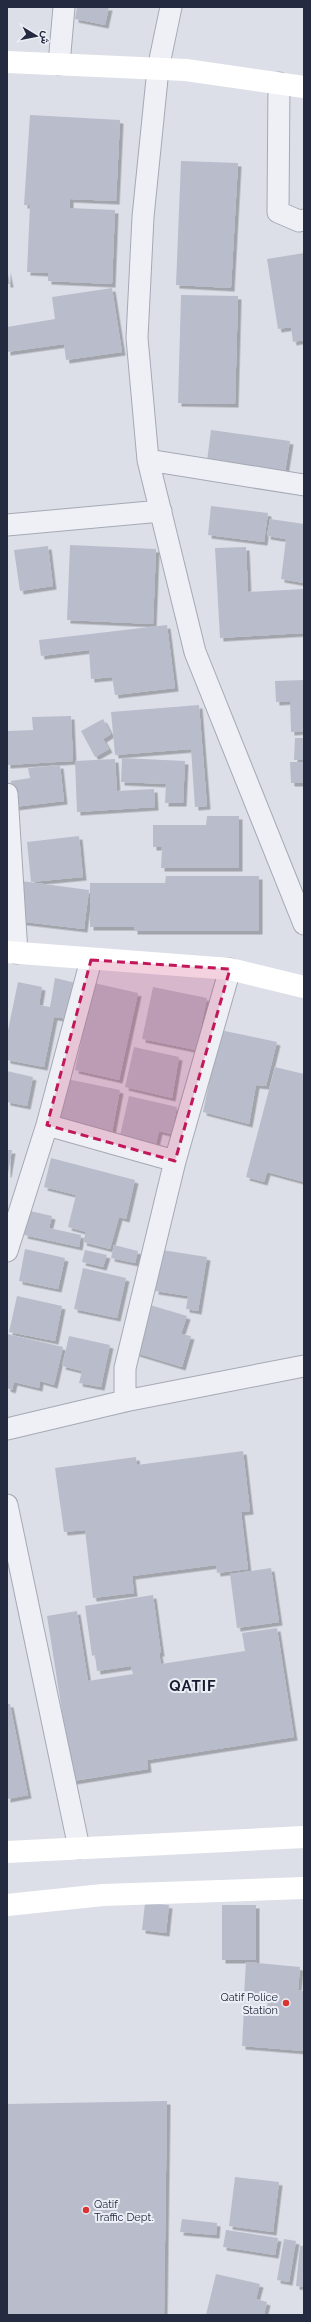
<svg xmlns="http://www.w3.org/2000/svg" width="311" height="2322" font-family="Raleway,Vazirmatn,sans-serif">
<defs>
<filter id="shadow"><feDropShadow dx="3.5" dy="3.5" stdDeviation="0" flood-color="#0004"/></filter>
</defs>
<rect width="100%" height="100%" fill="#dcdfe8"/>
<path fill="#b9bdcb" filter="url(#shadow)" d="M77,7H109L105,25L75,19Z
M30,115L120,120L116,201L70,199V208L115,210L112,284L48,281V273L27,272L30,205H24Z
M181,161L238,163L231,288L176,285Z
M304,253V340L293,342L291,327L278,329L267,259Z
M7,269L10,284H7Z
M112,288L122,352L66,360L64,344L7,352V327L55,319L52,297Z
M181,295L238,296L235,404L178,403Z
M211,430L290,441L285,472L207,461Z
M211,506L268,513L264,542L208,535Z
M270,519L304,524V583L281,579L286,539L267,536Z
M70,545L156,549L153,624L67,620Z
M48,546L53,586L20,591L14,550Z
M246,547L248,592L304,589V633L220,638L215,548Z
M167,625L175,688L115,695L112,677L91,679L89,650L41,656L39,640Z
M304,680V731L291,732L290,701L276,702L275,681Z
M199,705L207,806L195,807L191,749L115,755L111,712Z
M71,716L73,761L7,765V731L33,730L32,717Z
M103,719L111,734L103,739L109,749L95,757L81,731Z
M295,738H304V760H294Z
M122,758L185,761L183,803H165L166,784L121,782Z
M115,759L117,791L154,789L155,807L77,812L75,761Z
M290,762H304V783H291Z
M60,765L64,801L14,807L11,781L30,778L28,768Z
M207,816H239V868H161L162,847H153V825H206Z
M79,836L83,877L31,882L27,842Z
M166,876H259V931H134V927H90V883H165Z
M21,881L89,890L84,929L16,921Z
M55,978L76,983L69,1019L54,1017L44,1067L7,1060V1035L18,982L42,987L39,1005L50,1007Z
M94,983L138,993L119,1080L75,1070Z
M153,987L207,998L196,1050L142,1039Z
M220,1030L277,1042L266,1086L256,1085L249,1124L203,1112Z
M134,1047L179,1057L172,1098L125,1087Z
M275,1067L304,1074V1182L267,1172L264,1182L246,1177Z
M7,1071L33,1077L27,1106L7,1102Z
M67,1079L120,1090L112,1132L58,1120Z
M129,1096L177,1107L171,1134L159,1131L155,1148L119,1140Z
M7,1150H12L8,1174H7Z
M51,1158L135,1180L126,1219L119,1217L110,1249L83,1242L86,1232L68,1227L76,1195L44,1187Z
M30,1211L52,1216L49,1228L81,1235L79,1247L24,1235Z
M114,1245L138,1251L135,1263L111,1258Z
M25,1249L65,1258L58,1289L19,1281Z
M85,1250L107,1255L103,1267L82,1262Z
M162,1250L207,1257L198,1311L186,1309L188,1296L155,1291Z
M83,1268L126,1278L117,1318L74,1309Z
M17,1296L62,1306L55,1341L9,1332Z
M150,1305L187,1316L181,1334L191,1336L182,1367L136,1353Z
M7,1334L63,1347L54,1385L40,1381L39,1388L14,1382L12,1390L7,1388Z
M69,1336L110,1345L101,1387L79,1383L82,1371L62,1366Z
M243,1451L250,1511L241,1512L248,1569L217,1573L216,1565L132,1576L134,1593L93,1598L85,1530L64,1532L55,1468L136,1457L137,1465Z
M271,1568L279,1622L237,1628L230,1574Z
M153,1595L161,1653H159L161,1664L245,1651L242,1633L277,1628L294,1737L147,1760L148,1769L73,1781L47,1616L77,1611L88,1681L133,1674L131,1666L97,1671L95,1655L92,1656L85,1606Z
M7,1704H10L28,1795L7,1799Z
M145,1903L169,1905L166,1933L142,1930Z
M222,1905H256V1960H222Z
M246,1962L300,1967L298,1990L304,1991V2051L242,2046L244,2009L267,2010L268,1997L244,1995Z
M167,2101L164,2315H7V2104Z
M235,2177L279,2182L273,2232L229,2226Z
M182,2219L217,2223L216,2235L180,2232Z
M226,2230L278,2238L275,2255L223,2247Z
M284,2239L296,2241L289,2282L277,2280Z
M300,2246H304V2287L296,2286Z
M216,2274L260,2284L256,2299L267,2302L264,2315H206Z"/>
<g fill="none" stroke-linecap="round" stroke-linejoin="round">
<g stroke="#a5a9b5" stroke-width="23">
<path id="street" d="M171,7L158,69L143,217L137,338L148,460L195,652L304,924
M59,64L64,7
M279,83L278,212L299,221L304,220
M148,460L304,485
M7,525L161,511
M7,794L17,953
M47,1125L175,1161
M7,1251L47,1125L91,960
M125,1401V1368L175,1161L230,969
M7,1429L125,1401L304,1366
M7,1505L79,1848"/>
</g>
<use href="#street" stroke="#eff0f6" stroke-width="21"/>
<path stroke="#fff" stroke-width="22" d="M7,62L186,70L304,87
M7,952L230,969L304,987
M7,1852L304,1837
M7,1905L103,1895L304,1888"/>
</g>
<path fill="#c2185b" fill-opacity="0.2" stroke="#c2185b" stroke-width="3" stroke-dasharray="8 5" stroke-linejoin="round" d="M91,960L230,969L175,1161L47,1125Z"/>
<g fill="#db3533" stroke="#ebeef5" stroke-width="1.5">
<circle cx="286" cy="2003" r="4"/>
<circle cx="86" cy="2210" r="4"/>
</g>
<g text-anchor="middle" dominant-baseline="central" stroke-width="4" stroke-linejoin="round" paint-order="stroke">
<g font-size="11" fill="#242a3f" stroke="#ebeef5" text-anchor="end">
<text x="278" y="1997">Qatif Police<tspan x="278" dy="13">Station</tspan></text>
<text x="94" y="2204" text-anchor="start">Qatif<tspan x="94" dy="13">Traffic Dept.</tspan></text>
</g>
<g font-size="15" font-weight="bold" letter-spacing="1" fill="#171b30" stroke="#ebeef5">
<text x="193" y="1686">QATIF</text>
</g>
</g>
<rect width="311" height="2322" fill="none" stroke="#242a3f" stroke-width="16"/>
<g transform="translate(36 36) rotate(100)" stroke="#ebeef5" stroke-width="3" paint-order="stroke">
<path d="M0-3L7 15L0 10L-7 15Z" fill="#242a3f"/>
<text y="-6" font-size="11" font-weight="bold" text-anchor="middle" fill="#242a3f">ش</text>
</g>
</svg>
